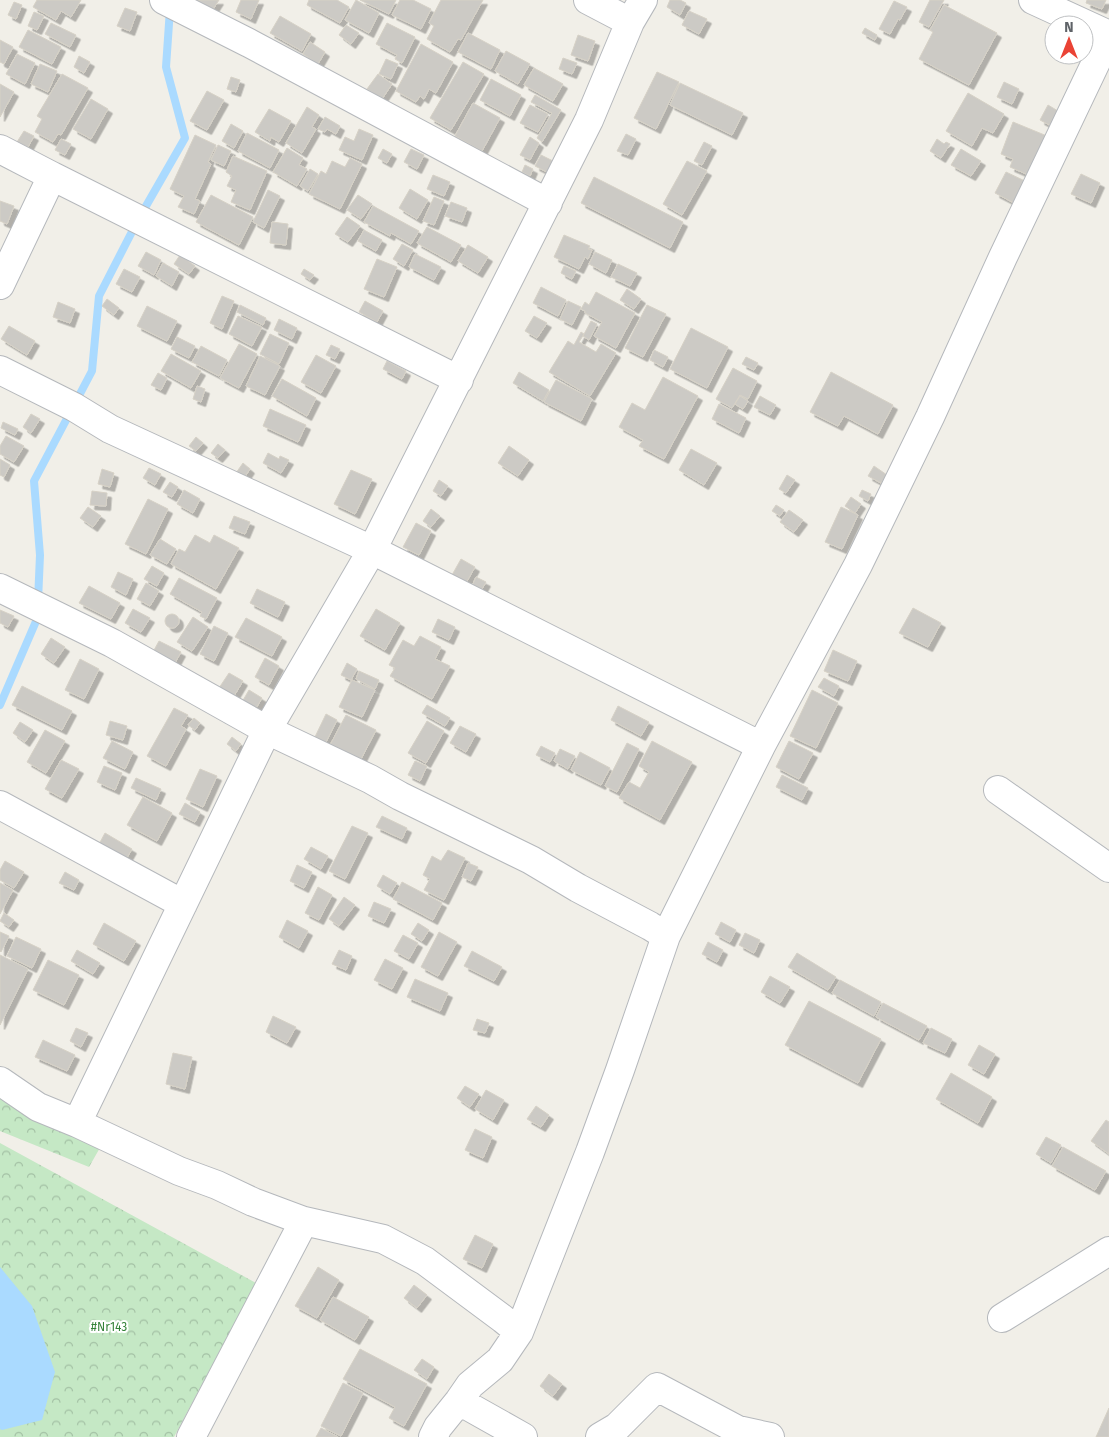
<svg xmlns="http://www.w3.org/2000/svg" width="1109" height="1437" font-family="'Fira Sans',sans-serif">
<defs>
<pattern id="park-crowns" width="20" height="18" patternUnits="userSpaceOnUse" patternTransform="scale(1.25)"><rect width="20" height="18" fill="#c5e8c5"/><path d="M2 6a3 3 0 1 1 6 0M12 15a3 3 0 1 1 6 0" fill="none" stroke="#a3c0a4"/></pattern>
<filter id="shadow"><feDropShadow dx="4.5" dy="4.5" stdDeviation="0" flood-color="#0004"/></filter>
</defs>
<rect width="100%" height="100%" fill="#f1efe8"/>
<path fill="url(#park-crowns)" d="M0,1087L101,1146L89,1167L0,1131Z
M0,1143L256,1283L174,1437H0Z"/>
<path fill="#aadaff" d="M0,1267L32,1306L55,1372L42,1420L2,1430L0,1429Z"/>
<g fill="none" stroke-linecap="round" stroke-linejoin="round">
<path stroke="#aadaff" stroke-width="8" d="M38,601L40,555L34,481L92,371L99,296L138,220L185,138L166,67L170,9
M0,705L37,619V612"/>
</g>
<path fill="#cccac5" stroke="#d6d1c6" filter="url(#shadow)" d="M37,0H81L71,17L61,11L56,20L33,7Z
M189,0H219L210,14Z
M241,0H259L251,19L236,12Z
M309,0H337L349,7L340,23L307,5Z
M356,0L379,13L369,33L345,20Z
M360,0H396L389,14Z
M400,0H413L431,9L421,29L392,15Z
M441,0H483L461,40L458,39L450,52L427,39L434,26L429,23Z
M670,0H680L686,3L680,15L667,7Z
M930,0H944L929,27L919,22Z
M1087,0H1106L1102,9L1086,3Z
M894,1L907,7L900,20L898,19L890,34L879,29Z
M14,2L22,5L16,19L8,15Z
M944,5L997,33L969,85L919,59L933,32L930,30Z
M125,8L137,12L130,31L117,26Z
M689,11L707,19L699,34L682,25Z
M34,12L44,16L37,30L28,26Z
M280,16L311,34L302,51L270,33Z
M51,23L76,35L70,47L45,34Z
M387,23L415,37L402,63L395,59L397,55L376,44Z
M346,25L359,33L351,44L339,35Z
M865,28L877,35L875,40L862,33Z
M28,30L61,47L52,64L19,47Z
M468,33L500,50L491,69L458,52Z
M578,35L595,41L588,61L571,55Z
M0,40L13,47L4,64L0,62Z
M310,42L325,52L318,64L303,54Z
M421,44L453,62L436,93L429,89L424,99L420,96L416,102L396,91Z
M506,51L530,64L518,84L495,71Z
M17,54L35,63L25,84L6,74Z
M79,56L90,62L84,73L74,67Z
M563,58L577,63L572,74L559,69Z
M386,59L398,64L391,79L379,74Z
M463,62L484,74L451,130L430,118Z
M40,64L57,71L48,92L31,84Z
M534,68L563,84L553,101L524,85Z
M657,72L679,82L656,129L634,118Z
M62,74L88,88L61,135L58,134L53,142L35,132L42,119L37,116Z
M378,74L392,84L382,99L367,89Z
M231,77L240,80L236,92L227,89Z
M491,79L521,95L510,116L480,100Z
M1004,82L1019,89L1012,104L997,97Z
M680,83L743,113L732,135L670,105Z
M0,84L14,92L0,117Z
M207,91L224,100L207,130L190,121Z
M968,93L1004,114L993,133L982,128L972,146L946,131Z
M535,95L561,110L542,142L537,138L552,113L531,102Z
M91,99L108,109L91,139L73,129Z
M473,103L500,118L482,151L455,136Z
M530,105L548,114L538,132L520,123Z
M1048,105L1063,114L1055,128L1040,120Z
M307,107L319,115L312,127L316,129L302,153L286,143Z
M269,109L291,121L279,142L271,137L270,141L255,132Z
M325,117L340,126L336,134L327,129L325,132L318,129Z
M1013,122L1047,136L1031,176L1010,167L1013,159L1001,154Z
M231,124L243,131L234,148L222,141Z
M359,129L373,135L362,160L339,150L345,137L354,141Z
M24,131L34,136L28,147L17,142Z
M247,133L279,150L270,168L238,151Z
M626,134L636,139L628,155L617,151Z
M195,135L216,145L208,162L211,164L195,199L200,201L194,214L178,207L184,196L170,189Z
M530,137L539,143L530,160L520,155Z
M61,139L71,144L65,155L55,150Z
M937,139L944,144L946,142L950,144L941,158L930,151Z
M704,142L712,146L702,165L694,161Z
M218,145L231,151L224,166L211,160Z
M287,148L303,158L299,165L307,169L297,186L273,172Z
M383,149L392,154L387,163L378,158Z
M411,149L424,155L417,169L404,162Z
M961,149L981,161L971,176L951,165Z
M541,155L553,161L547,172L535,166Z
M233,156L267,171L250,210L231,202L236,190L227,186L232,176L226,172Z
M350,158L362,164L340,209L309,194L321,171L326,174L332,161L345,167Z
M687,161L707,171L682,215L663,204Z
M525,165L533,169L530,176L522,172Z
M310,169L318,174L308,191L300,186Z
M1006,172L1027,182L1016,204L995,193Z
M1081,174L1100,183L1091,203L1071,194Z
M433,175L450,182L444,196L427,189Z
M594,177L683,222L670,248L581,203Z
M410,189L428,200L417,219L399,208Z
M268,190L280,196L264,228L253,222Z
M211,195L253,217L239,245L196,222Z
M358,195L372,204L361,219L347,210Z
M434,197L444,201L434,225L423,221Z
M0,201L14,206L7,224L0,221Z
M451,202L467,208L462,222L445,216Z
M373,206L419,231L411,244L391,233L390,236L364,222Z
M347,217L360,226L348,242L335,234Z
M272,222L288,224L286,245L270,243Z
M427,227L461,245L451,262L417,243Z
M364,230L382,240L376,251L358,241Z
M564,235L590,246L588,249L592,250L588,259L585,257L579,269L554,257Z
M402,244L413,250L404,266L393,259Z
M468,245L488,257L478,273L458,261Z
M146,252L161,260L154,275L138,266Z
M595,252L612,260L606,273L589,264Z
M415,254L441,267L434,280L409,267Z
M180,255L195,266L189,274L174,264Z
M377,259L397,267L384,297L364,289Z
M163,263L179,272L172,286L156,276Z
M618,264L637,273L630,286L611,277Z
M564,266L576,271L572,279L561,273Z
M124,269L140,277L132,292L116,284Z
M304,269L314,275L310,280L301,274Z
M541,287L566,300L558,316L533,303Z
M627,289L641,299L634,309L620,300Z
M596,292L635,313L616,348L594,336L602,322L585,313V311L581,309L585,302L589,305Z
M222,296L234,301L222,329L210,323Z
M107,299L119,308L114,315L102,306Z
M365,301L383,311L377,322L359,312Z
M568,301L581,307L572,325L560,319Z
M58,302L75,309L70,323L53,317Z
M240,305L266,318L263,325L237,312Z
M647,305L666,314L643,357L625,348Z
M147,306L177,321L167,341L137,326Z
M238,316L262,327L252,346L229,334Z
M534,316L547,323L537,338L525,331Z
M279,319L297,328L292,339L274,330Z
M591,321L597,324L589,340L583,336Z
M9,326L35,341L27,355L1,339Z
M691,328L728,347L707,388L670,369Z
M581,332L584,334L579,342L596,352L601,344L616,353L590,396L549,372L568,341L574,345Z
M270,334L289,343L279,364L260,354Z
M177,337L195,346L189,358L171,349Z
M239,344L257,354L239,388L220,378Z
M331,345L340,349L335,359L326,355Z
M201,346L227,360L219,376L192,362Z
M654,350L668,357L663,367L650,360Z
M171,354L201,371L191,388L161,371Z
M316,355L336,366L321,393L301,382Z
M260,356L280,366L265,395L246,386Z
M746,357L758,363L754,370L742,364Z
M387,361L406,371L402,379L383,369Z
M733,368L757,381L748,399L740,395L732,408L716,399Z
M519,372L549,390L543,401L513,383Z
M831,372L893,405L878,434L844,416L838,426L810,412Z
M158,373L167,378L161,390L151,385Z
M663,377L698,396L664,459L639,446L643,440L619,427L632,403L645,410Z
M282,379L316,398L307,416L272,396Z
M556,380L592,399L581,421L544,402Z
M197,386L205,389L201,402L193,399Z
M740,396L748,401L743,409L735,404Z
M760,396L776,405L770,415L754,407Z
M719,404L746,418L739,433L712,419Z
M270,409L306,425L298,442L263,426Z
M31,414L40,419L31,433L23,427Z
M3,422L18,429L15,435L1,428Z
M6,436L24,446L14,462L0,454V446Z
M196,437L203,443L196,451L189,446Z
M218,444L225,450L218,458L211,453Z
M509,446L529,460L518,476L498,463Z
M691,449L717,463L704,485L679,470Z
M268,453L279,459L280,456L289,460L281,473L263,463Z
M0,459L10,465L4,477L0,475Z
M243,463L250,469L244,478L236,473Z
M874,466L887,475L881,483L868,476Z
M149,468L161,474L155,485L143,478Z
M102,469L114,473L110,487L98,484Z
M351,470L372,479L355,514L334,504Z
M787,475L795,480L786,493L779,489Z
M439,480L448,486L441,496L433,491Z
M170,482L178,487L172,497L163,492Z
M184,490L200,499L193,513L177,504Z
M862,490L871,494L868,501L859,496Z
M92,491L107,493L106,506L90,505Z
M851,497L861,504L855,513L845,506Z
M148,499L168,509L146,554L125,544Z
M776,505L784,510L780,516L772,511Z
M88,507L101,516L93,527L80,518Z
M841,507L858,515L842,549L825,542Z
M431,509L440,516L431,527L423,521Z
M789,510L803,520L794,532L780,522Z
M234,516L250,522L245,534L229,528Z
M416,523L431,531L419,555L403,547Z
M195,535L210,543L214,535L239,548L216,589L171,564L179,549L185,552Z
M160,539L176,549L167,564L150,555Z
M461,559L475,567L466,583L452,575Z
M152,566L164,573L157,586L144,579Z
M118,572L133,579L126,595L111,587Z
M476,577L486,582L481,591L472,586Z
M179,578L217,598L206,619L200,616L202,612L170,594Z
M146,583L159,591L150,606L137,599Z
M89,586L120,603L111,619L79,603Z
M257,589L285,602L278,617L250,603Z
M913,608L941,623L928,647L899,633Z
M133,609L150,618L141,632L125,623Z
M376,609L400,623L385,650L360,636Z
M0,610L14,616L8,627L0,623Z
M165 621a7 7 0 1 1 14 0a7 7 0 1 1-14 0Z
M193,617L208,627L192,651L177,642Z
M246,618L282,637L272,656L235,637Z
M438,619L455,627L449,640L432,632Z
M214,626L228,633L214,661L200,654Z
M420,636L441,647L435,659L450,666L432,699L390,676L395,668L389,665L403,640L414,646Z
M51,638L65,647L54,663L41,654Z
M159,641L181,652L175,663L153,652Z
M833,650L857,661L848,681L824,671Z
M265,658L279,666L269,685L255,677Z
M80,659L99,669L84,699L65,690Z
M347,663L357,669L351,680L341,675Z
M359,671L379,680L375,689L356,679Z
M229,673L243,681L234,696L219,688Z
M824,678L839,686L834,696L818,687Z
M352,680L375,690L362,717L339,707Z
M22,686L72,711L62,730L12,705Z
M249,690L262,698L255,710L242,702Z
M812,690L838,703L816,748L790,736Z
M427,705L450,718L445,726L422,713Z
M618,706L649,722L641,736L611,720Z
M174,708L188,715L181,726L186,729L166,766L147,756Z
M326,714L337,720L325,744L314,739Z
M346,715L376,730L359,763L329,747Z
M194,718L200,723L195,730L188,725Z
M110,721L127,726L123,740L106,735Z
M427,721L444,731L426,763L408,753Z
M20,722L33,730L25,742L13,733Z
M460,726L476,734L466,752L450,743Z
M45,730L65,741L46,773L27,762Z
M232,737L241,744L236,751L227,744Z
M112,741L133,752L125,769L103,758Z
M652,741L692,762L660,820L619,798L629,782L640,788L649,772L639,766Z
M789,741L813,753L799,779L776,767Z
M627,743L639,749L617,792L605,786Z
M541,746L555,753L550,762L536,755Z
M560,749L575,756L568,769L554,761Z
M580,752L610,768L601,785L571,770Z
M61,760L79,769L62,798L45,789Z
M415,761L427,766L420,781L408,775Z
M104,766L122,773L115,790L97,782Z
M200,769L217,776L203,807L186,799Z
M782,775L808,788L802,800L776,787Z
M136,778L161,789L156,800L131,788Z
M143,797L172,813L157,841L127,825Z
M185,803L200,812L195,822L179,814Z
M382,816L407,828L402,839L376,827Z
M352,826L368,833L345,879L329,871Z
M105,833L132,849L125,861L98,846Z
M311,847L328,856L321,869L304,859Z
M448,850L465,858L444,900L424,890L430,879L423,875L432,856L441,861Z
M5,861L24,872L14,888L0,880V870Z
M468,863L478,867L471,881L462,877Z
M297,865L312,872L304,888L290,881Z
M65,872L79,880L74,890L59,883Z
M383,875L397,883L390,894L377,886Z
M402,882L442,903L433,920L393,899Z
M0,883L13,890L0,914Z
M318,887L332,895L319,920L305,913Z
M344,897L355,905L339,926L329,919Z
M374,902L391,909L384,923L368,916Z
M4,913L14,920L9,927L0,921Z
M287,920L308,931L299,948L279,937Z
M721,922L736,930L730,942L715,934Z
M104,923L136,941L124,961L93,944Z
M418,923L429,930L422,941L411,934Z
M0,932L9,936L1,952L0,951Z
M439,932L457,942L438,976L421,967Z
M745,933L760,940L754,953L739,945Z
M403,935L418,943L409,959L394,951Z
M16,937L41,949L32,968L7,956Z
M708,942L723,950L717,962L702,954Z
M77,950L100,963L93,974L71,961Z
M339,950L352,956L346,970L332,964Z
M472,951L502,967L494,981L464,966Z
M797,953L836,977L828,990L788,967Z
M0,955L28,969L0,1025Z
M385,959L403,968L392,989L374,980Z
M48,960L79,975L64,1005L33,990Z
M770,976L790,987L780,1003L761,992Z
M415,979L448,993L440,1011L407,997Z
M840,980L881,1002L874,1016L832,993Z
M809,1001L881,1039L858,1083L785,1045Z
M883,1003L927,1026L919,1040L876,1017Z
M273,1016L296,1027L287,1043L266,1032Z
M477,1019L489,1023L485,1033L473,1030Z
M76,1028L88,1033L81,1047L70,1041Z
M931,1028L952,1039L945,1053L923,1043Z
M43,1040L75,1055L67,1071L35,1057Z
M979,1045L995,1054L984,1074L968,1065Z
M173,1053L192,1057L185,1089L166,1084Z
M951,1073L992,1097L978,1123L936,1099Z
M465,1086L479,1094L470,1107L457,1098Z
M486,1090L504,1100L493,1120L475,1109Z
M536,1106L549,1115L541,1127L527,1119Z
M1106,1120L1109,1122V1154L1091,1141Z
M475,1129L492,1137L483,1158L465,1150Z
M1046,1137L1061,1145L1051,1163L1036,1154Z
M1063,1147L1106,1171L1095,1190L1052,1166Z
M475,1235L493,1244L482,1268L463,1259Z
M318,1267L339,1280L317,1318L295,1306Z
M414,1285L427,1295L417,1308L404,1298Z
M333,1297L369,1317L355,1340L320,1320Z
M360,1349L427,1384L404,1426L389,1418L395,1407L343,1379Z
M422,1359L434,1367L427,1379L414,1370Z
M549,1374L562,1384L553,1396L540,1386Z
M343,1383L363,1393L341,1436L321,1426Z
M1109,1408V1437H1096Z
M321,1428L338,1437H316Z"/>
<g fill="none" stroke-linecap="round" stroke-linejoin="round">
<g stroke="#b5b8bc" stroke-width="30">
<path id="minor" d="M164,0L249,43L548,203
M588,0L630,22
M1033,0L1109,35
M0,149L52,176L0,285
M52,176L459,380
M0,370L74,407L110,429L372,550L761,746
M0,588L112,643L267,730L370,779L400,796L531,860L578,888L650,926L666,936
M998,790L1109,868
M0,805L183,904
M0,1081L38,1107L77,1123L179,1171L217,1185L253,1202L304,1221L191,1437
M77,1123L267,730L372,550L589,120L630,22L643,0
M304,1221L383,1239L425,1261L503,1319L519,1332
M1002,1318L1109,1251
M459,1401L523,1437
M433,1437L438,1427L459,1401L470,1385L500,1360L519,1332L590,1152L620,1070L666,936L761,746L858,565L930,417L1003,257L1109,35
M600,1437L617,1427L657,1387L738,1430L770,1437"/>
</g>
<use href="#minor" stroke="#fff" stroke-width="28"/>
</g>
<g text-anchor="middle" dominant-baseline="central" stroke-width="4" stroke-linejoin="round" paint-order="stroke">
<g font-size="12" fill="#348238" stroke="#fff">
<text x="109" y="1327">#Nr143</text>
</g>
</g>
<g transform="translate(1069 40)"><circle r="24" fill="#ffffff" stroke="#bfc1c3"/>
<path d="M0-4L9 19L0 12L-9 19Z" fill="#ea4335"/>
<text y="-8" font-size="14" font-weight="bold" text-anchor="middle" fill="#5f6368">N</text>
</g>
</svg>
